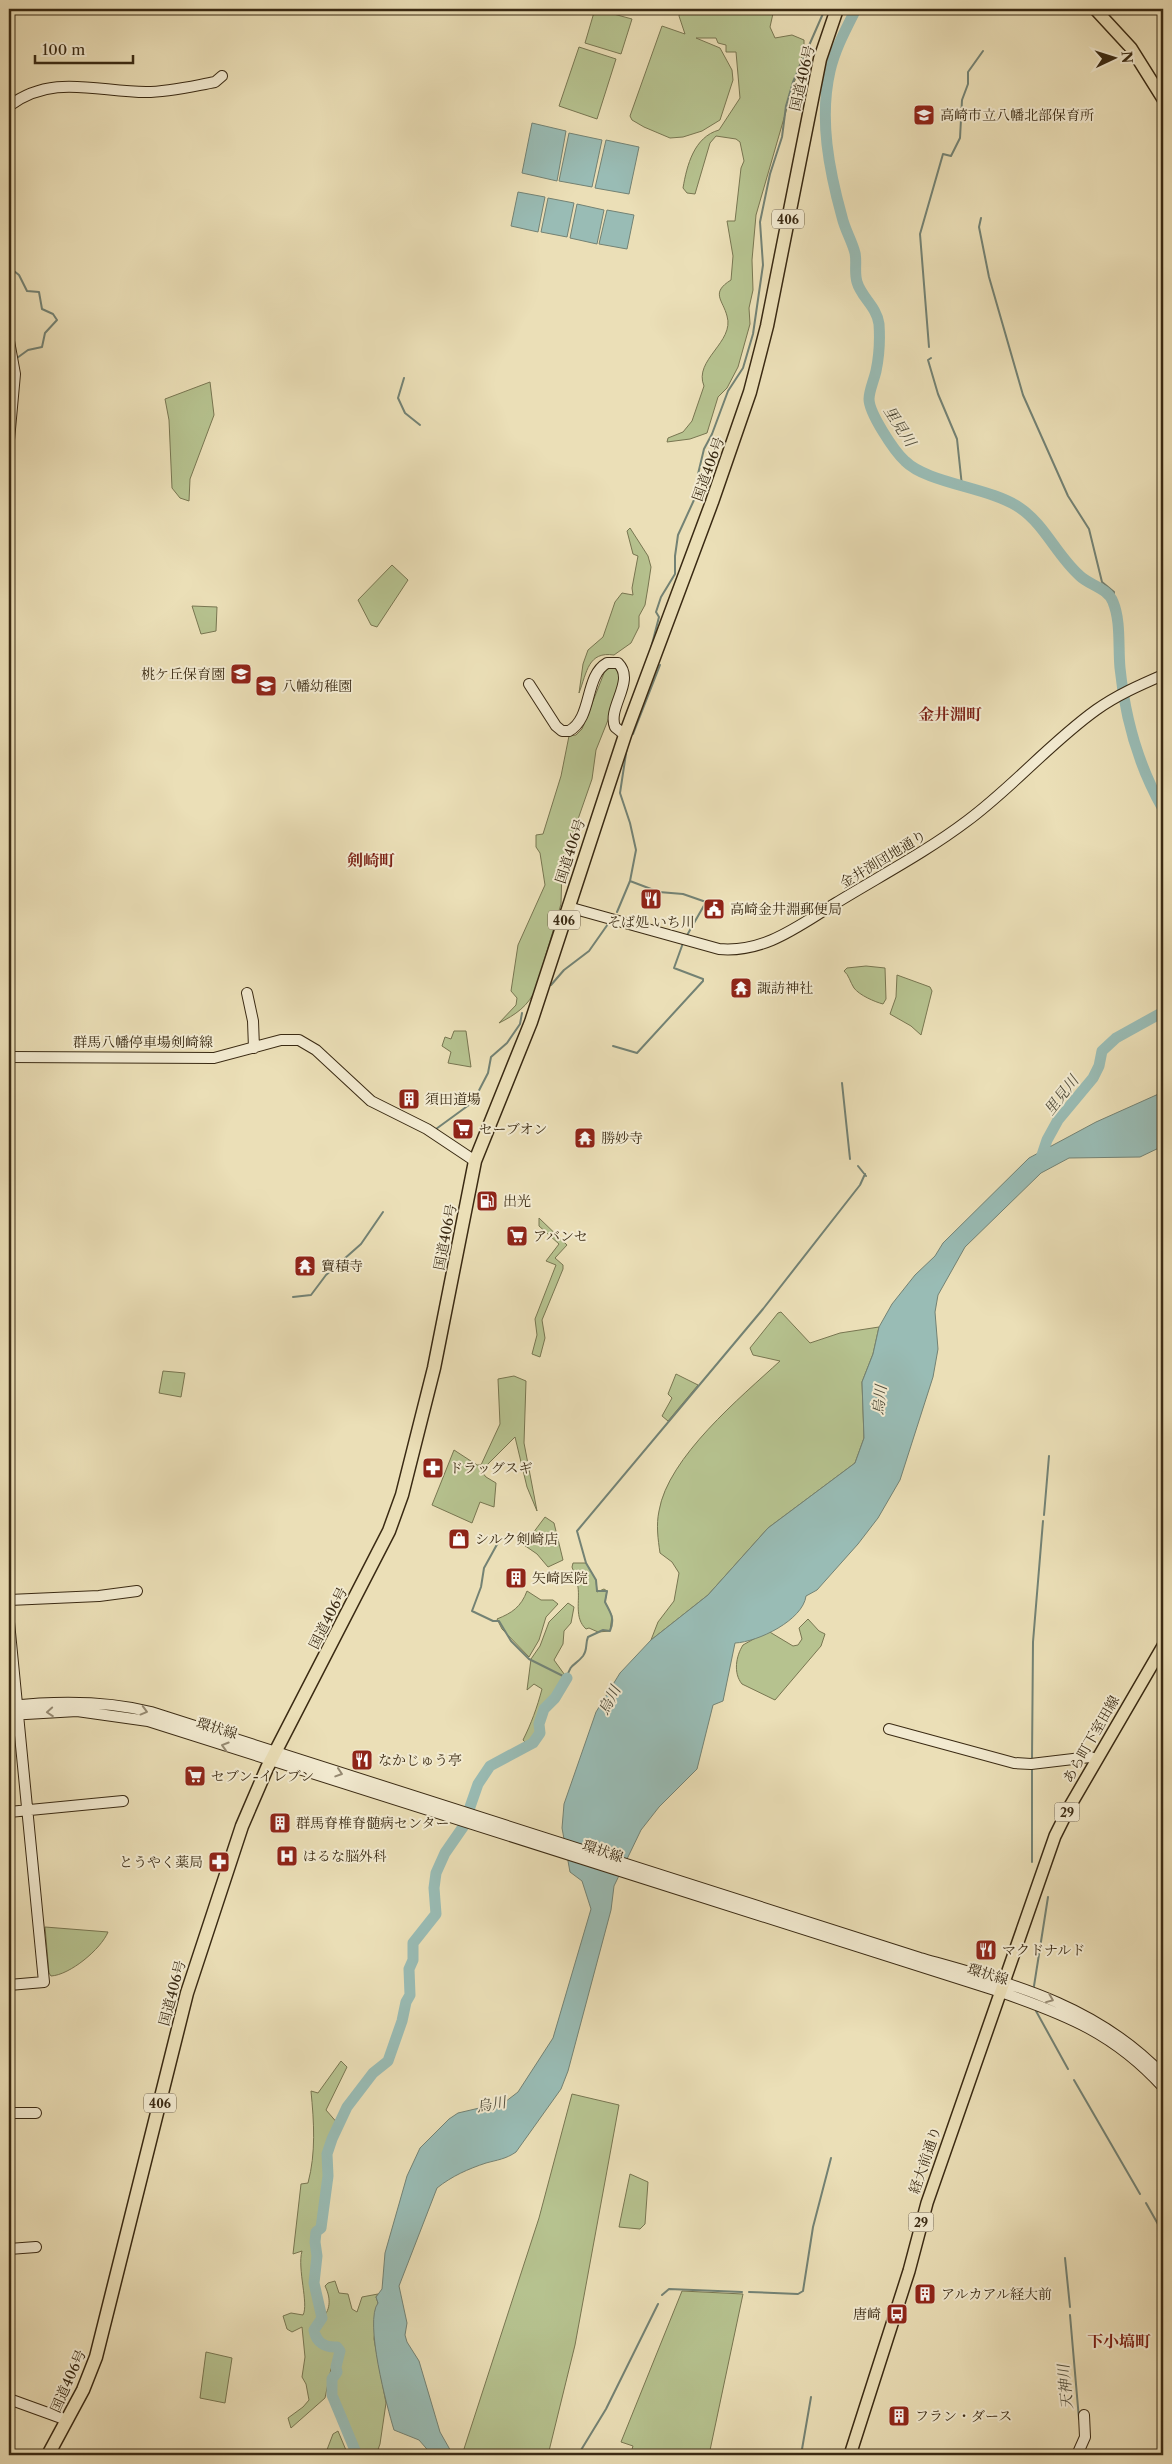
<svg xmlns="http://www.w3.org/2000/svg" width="1172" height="2464" font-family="'Libre Caslon Text','Noto Serif JP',serif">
<rect width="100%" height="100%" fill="#ebdfb7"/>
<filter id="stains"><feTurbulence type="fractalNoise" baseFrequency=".004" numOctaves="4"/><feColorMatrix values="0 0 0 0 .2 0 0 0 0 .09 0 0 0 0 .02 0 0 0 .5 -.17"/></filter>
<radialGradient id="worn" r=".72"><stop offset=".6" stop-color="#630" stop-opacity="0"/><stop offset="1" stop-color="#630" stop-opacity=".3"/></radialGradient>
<path fill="#b6c28f" stroke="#787651" d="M595,9L632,19L621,54L585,43Z
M680,9H774L770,27L775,38L792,35L804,40V49L756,215L752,260L753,290L749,308L750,324L738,367L727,388L718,397L707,433L690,439L667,442L668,438L683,432L692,421L704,386C693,360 735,342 727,316C723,300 710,293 731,280L733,256L727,221H735L741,168L744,161L740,142L736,139L716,136L710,143L695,194L687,193L683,188C687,165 694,137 719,130L740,98L736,52H726V45L718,43L716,38H696L720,48L732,70L733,80L720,120L702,131L683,137L670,138L644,127L632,120L630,116L662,26L685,34L679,16Z
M579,47L616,59L597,119L559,106Z
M210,382L214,415L190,479L189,501L180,498L172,488L169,420L165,399Z
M630,528L648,556L651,567L648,587L645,605L639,616V627L631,643L614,655C588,651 587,672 579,693L583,664L588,650L603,637L615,602L622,593L633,595L632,588L638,556L633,554L627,531Z
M392,565L408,580L377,627L371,625L358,600Z
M192,606L217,607L216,631L201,634Z
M613,667L619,670L620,676L614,705L596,750L592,779L562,865L561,904L536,988C529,1006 515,1015 499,1023L516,1005L517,998L511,991L518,945L545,885L540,853L536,847V835L543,834L561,776L569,736L576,735L582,729L606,668Z
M866,966L885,968L886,999L883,1004C875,1002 859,995 854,988C850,982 849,975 844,971L847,968Z
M897,975L930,987L932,991L921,1035L911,1026L890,1014L896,997Z
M454,1031H466L471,1067L448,1063L451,1052L442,1046L445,1037L451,1039Z
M539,1218L567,1245L555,1258L563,1265V1269L542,1320L545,1338L540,1357L532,1354L537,1335L535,1319L556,1265L546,1261L559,1244L539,1226Z
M781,1312L810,1343L840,1333L879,1327L873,1354L862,1382L864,1438L855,1463L768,1528L708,1595L651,1640L658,1622L674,1601L679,1573L672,1562L660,1553C658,1539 656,1525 659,1511C668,1457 741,1397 780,1361L753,1355L750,1348L778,1313Z
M163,1371L185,1373L181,1397L159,1393Z
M676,1374L698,1385L668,1421L662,1416L672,1398L668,1394Z
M514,1376L526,1381L524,1443L537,1511L527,1487L515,1437L481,1471L486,1477L496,1483L494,1507L480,1502L472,1523L432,1505L454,1450L477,1465H481L500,1424L498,1379Z
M545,1517L554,1523L563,1560L548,1567L537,1554L524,1545Z
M573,1563H586L596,1580L597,1592L604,1589L607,1591L605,1602L612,1616L610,1631L598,1632L589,1628L586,1629C574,1618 580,1601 578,1587C577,1580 574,1573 572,1567Z
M527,1591L541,1600H553L558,1604L546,1617L539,1640L529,1657L502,1629L497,1619C512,1613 521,1607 527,1591Z
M568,1603L574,1607L571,1623L564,1631L563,1644L554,1660L567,1678C556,1697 540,1711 540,1733L529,1746L523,1740C531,1724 537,1708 542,1689L534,1684L527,1690L531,1659L540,1646L549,1622Z
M808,1619L819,1631L825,1634L821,1646L775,1700L742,1684C733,1673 736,1656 743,1645L768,1631L793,1646L798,1645L802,1639L799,1628Z
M45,1927L108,1932C101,1949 70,1975 51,1976L49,1973Z
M341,2061L347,2067L326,2110L339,2125L327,2154L328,2176L321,2228L316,2232L315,2242L317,2256L314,2283L322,2318C332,2309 330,2296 325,2286L328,2283L335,2281L339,2293L348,2294L352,2309L357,2312L362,2297L378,2294L376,2297L378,2303L374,2339L386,2403L380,2444L376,2455H359L334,2395L333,2382L338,2372L342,2351L337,2346H331L319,2340V2344L331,2349H338L339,2351L331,2369L325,2398L291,2428L288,2418L303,2407L309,2400L306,2384L302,2377L305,2357L302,2327L292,2332L287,2329L283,2316L291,2313L303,2315C309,2304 297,2269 302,2251L293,2254L301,2184L308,2183C316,2153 314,2122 311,2091L318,2093Z
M572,2094L619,2105L575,2345L548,2455H462L539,2218Z
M630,2174L648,2182L645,2224L640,2229L619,2227Z
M682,2291L743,2294L709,2455H630L633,2446L621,2442Z
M206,2352L232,2358L225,2403L200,2398Z
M338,2431L348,2455H325L333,2434Z"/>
<path fill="#99bcb5" stroke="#738274" d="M532,123L566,131L557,181L522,173Z
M569,133L602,140L592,187L559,181Z
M606,140L639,147L629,194L595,188Z
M518,192L545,197L538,232L511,226Z
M548,198L574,203L567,237L541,232Z
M577,204L604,210L597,244L570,238Z
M607,210L634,215L627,249L599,244Z
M1163,1092V1146L1140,1157L1069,1158L1041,1173L965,1247L938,1295L935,1312L938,1349L933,1377L900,1480L878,1518L858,1544L817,1590L806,1596C803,1620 758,1642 735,1643L723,1701L713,1705L697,1769L659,1807L641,1830L614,1886L611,1910L568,2071L561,2089L516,2152C506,2159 497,2160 486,2163C468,2169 452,2176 437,2188L399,2286L407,2323L405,2335L407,2342L419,2361L440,2432L453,2455H432L419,2440L394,2430C387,2407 364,2321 378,2303L376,2297L382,2289L385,2253L407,2176L420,2148L449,2119L458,2113L505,2102L518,2092L553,2038L591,1909L582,1881L570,1872L562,1828L564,1804L596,1712L620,1673L651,1640L708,1595L768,1528L855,1463L864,1438L862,1382L873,1354L879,1327L892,1304L915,1275L935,1256L943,1243L1029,1158L1096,1122Z"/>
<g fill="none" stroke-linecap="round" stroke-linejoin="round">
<path stroke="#738274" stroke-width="2" d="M981,218L979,227L989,277L1023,395L1068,496L1089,529L1102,582L1114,592L1113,601
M9,267L19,275L27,291L39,292L42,309L53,314L57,320L45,333L42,347L28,350L17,358
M929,347L920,234L943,154L951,156L960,138L962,100L968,84V72L983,51
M931,358L928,360L938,394L957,439L962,486
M404,378L398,398L405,413L420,425
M651,648L659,617L656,612L661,597L675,574V556L678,535L699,489L698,474L704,449L712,434L728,391L743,368L753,334L763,265L760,222L770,174L782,137L786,106L793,82L825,9
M633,734L660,665
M630,881L659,892L683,894L706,902L686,937
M617,912L630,881L636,850L630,823L620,793L627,747
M551,985L564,970L589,951L608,924
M613,1046L637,1053L703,981V979L674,968L683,943
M842,1083L850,1159
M436,1129L473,1102L488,1073L491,1057L507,1043L520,1024L522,1013
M858,1166L866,1176
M293,1297L311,1295L326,1275L361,1244L383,1212
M1044,1515L1049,1456
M500,1539L484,1568L481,1587L472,1611L493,1621H499L511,1641L529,1659L567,1678C570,1663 575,1666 583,1656C588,1649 585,1644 588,1637L603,1630L610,1631C615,1618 611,1614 605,1602L607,1591H597L596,1580L586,1563L577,1531L763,1309L860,1185L865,1174
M1032,1758L1033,1642L1043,1521
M1032,1769V1862
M1034,1986L1048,1897
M1036,2011L1068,2069
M1074,2080L1140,2194
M1146,2203L1163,2233
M1065,2258L1070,2307
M749,2292L798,2294L803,2291L813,2227L831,2158
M662,2295L669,2289L742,2292
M1070,2315L1079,2419
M578,2455L606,2409L658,2304
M801,2455L811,2397"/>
<path stroke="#99bcb5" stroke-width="11" d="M856,9C846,29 835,49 830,71C819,119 829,170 842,217C845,230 852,241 855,253C857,262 854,272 857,282C861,297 877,307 879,324C880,339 879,357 876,371C874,380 869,391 869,399C869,413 894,451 905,461C928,484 990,487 1020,508C1045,525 1057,556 1080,576C1089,585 1108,588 1113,602C1121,621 1118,647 1120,668C1125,718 1138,765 1163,809
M1039,1164L1047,1140L1058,1120L1093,1078L1099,1066L1102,1051L1116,1038L1163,1012
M357,2455L332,2395V2379L337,2372L336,2367L340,2351L337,2347C325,2348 316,2342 314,2330L322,2318L314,2283L317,2256L315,2242L316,2232L321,2228L328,2176L327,2154L332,2139L347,2107L373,2073L388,2061L402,2021L406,2002L410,1995L409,1969L413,1960V1943L436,1914L434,1888L436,1873L445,1853L463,1827L478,1784L490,1766L533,1743L540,1733L539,1724L544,1709L555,1698L567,1678"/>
<g stroke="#3a2a13" stroke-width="12">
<path id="secondary" d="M9,106C52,73 98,92 146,92C169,92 193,86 215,82L222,76
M9,341L15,374L9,440
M529,684L556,726L562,731H569C593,718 584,676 607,663H618C636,681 607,707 615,727L625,735
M568,907L719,949C765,953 798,926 836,903C880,876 926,852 967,821C1013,787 1050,743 1096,710C1117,695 1140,685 1163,675
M247,993L253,1021L254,1048
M9,1057L214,1058L281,1040H299L316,1050L371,1101L427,1129L475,1161
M9,1600L99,1596L137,1591
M9,1622L44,1982L9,1985
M9,1706C56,1701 104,1700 151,1712L920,1958C1012,1984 1095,2004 1163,2075
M9,1715L77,1711L148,1721L1001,1992C1067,2015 1115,2034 1163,2087
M889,1729L1014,1763L1031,1764L1090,1757L1097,1759
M9,1812L123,1801
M9,2113H36
M9,2249L36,2247
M9,2399L67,2420
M1077,2455L1085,2437L1084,2415"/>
</g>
<g stroke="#3a2a13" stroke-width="14">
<path id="primary" d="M1095,9L1131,48L1163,99
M850,2455L909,2271L927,2203L1055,1836L1070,1806L1163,1646"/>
</g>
<g stroke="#3a2a13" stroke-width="15">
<path id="highway" d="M48,2455L83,2390L96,2357L187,1993L242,1826L267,1768L389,1531L402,1495L434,1368L475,1161L531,1022L625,735L712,502L750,392L767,326L820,59L837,9"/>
</g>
<use href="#secondary" stroke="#f2ead0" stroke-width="10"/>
<use href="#primary" stroke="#ebdfb7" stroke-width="11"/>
<use href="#highway" stroke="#ebdfb7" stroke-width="12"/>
</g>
<defs><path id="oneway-chevron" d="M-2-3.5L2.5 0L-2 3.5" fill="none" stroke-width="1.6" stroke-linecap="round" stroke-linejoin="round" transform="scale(1.25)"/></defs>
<g stroke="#968a72">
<use href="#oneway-chevron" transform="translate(144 1711) rotate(15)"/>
<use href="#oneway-chevron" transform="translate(50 1712) rotate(176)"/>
<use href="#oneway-chevron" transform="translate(225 1746) rotate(-163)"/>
<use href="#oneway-chevron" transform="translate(339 1773) rotate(18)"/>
<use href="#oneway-chevron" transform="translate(1050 1999) rotate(22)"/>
</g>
<defs>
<g id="school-square" transform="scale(1.125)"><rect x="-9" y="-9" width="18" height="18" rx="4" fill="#8f2418" stroke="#f2ead0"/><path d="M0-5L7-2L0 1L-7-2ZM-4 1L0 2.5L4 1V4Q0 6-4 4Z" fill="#fff"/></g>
<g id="restaurant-square" transform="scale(1.125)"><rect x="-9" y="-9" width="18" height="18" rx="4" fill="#8f2418" stroke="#f2ead0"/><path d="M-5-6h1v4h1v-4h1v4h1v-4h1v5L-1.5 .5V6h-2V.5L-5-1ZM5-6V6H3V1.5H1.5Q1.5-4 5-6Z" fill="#fff"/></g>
<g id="civic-square" transform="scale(1.125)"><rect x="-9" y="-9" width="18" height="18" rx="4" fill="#8f2418" stroke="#f2ead0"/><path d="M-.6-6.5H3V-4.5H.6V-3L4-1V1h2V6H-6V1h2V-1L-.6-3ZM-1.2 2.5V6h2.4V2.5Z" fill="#fff"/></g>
<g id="temple-square" transform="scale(1.125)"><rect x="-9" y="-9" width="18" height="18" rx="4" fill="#8f2418" stroke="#f2ead0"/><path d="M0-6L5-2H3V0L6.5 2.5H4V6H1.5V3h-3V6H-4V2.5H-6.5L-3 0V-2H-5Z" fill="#fff"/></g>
<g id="building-square" transform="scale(1.125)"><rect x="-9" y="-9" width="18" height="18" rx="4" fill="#8f2418" stroke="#f2ead0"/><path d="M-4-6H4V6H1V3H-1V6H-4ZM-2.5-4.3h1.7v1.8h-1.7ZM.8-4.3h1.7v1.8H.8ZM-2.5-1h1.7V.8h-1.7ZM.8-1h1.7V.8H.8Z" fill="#fff"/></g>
<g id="supermarket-square" transform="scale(1.125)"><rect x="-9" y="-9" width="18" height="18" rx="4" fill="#8f2418" stroke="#f2ead0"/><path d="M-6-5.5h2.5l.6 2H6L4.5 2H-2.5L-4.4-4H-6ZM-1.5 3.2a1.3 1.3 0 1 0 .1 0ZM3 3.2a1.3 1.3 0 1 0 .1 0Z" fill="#fff"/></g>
<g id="fuel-square" transform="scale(1.125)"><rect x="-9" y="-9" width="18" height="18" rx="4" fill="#8f2418" stroke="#f2ead0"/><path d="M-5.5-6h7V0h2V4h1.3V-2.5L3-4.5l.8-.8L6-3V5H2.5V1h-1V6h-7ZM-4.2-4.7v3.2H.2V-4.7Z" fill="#fff"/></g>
<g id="pharmacy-square" transform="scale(1.125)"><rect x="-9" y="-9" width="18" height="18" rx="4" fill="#8f2418" stroke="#f2ead0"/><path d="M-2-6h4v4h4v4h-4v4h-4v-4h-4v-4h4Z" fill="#fff"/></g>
<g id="shop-square" transform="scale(1.125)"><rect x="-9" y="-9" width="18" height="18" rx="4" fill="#8f2418" stroke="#f2ead0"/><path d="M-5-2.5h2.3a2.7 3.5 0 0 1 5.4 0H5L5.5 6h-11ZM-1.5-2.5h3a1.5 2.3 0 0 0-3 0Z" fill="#fff"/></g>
<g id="hospital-square" transform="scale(1.125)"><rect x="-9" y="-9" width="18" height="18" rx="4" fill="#8f2418" stroke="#f2ead0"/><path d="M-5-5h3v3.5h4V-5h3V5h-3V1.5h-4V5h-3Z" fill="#fff"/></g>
<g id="bus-square" transform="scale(1.125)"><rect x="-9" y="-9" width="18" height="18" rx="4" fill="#8f2418" stroke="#f2ead0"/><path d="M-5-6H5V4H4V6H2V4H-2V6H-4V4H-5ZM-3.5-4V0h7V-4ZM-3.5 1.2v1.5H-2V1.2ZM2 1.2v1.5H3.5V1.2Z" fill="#fff"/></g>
</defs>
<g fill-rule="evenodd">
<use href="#school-square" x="924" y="115"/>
<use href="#school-square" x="241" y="674"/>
<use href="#school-square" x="266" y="686"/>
<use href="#restaurant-square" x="651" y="899"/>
<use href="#civic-square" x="714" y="909"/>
<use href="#temple-square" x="741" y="988"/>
<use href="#building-square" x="409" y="1099"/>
<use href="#supermarket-square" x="463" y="1129"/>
<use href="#temple-square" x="585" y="1138"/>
<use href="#fuel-square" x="487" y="1201"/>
<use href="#supermarket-square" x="517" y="1236"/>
<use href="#temple-square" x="305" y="1266"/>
<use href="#pharmacy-square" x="433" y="1468"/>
<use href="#shop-square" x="459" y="1539"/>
<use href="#building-square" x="516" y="1578"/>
<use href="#restaurant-square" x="362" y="1760"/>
<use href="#supermarket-square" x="195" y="1776"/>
<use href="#building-square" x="280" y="1823"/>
<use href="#hospital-square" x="287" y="1856"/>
<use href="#pharmacy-square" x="219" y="1862"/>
<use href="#restaurant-square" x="986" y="1950"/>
<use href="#building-square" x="925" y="2294"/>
<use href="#bus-square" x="897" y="2314"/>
<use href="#building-square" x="899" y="2416"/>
</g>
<g text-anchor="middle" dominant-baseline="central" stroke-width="4" stroke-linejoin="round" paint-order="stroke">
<g fill="#f2ead0" stroke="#71644c" stroke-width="1">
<rect x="772" y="209.5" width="32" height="19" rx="4"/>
<rect x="548" y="910.5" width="32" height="19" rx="4"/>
<rect x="1054.5" y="1802.5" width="25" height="19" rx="4"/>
<rect x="144" y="2093.5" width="32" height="19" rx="4"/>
<rect x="908.5" y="2212.5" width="25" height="19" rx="4"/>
</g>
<g font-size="12" font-weight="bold" fill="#3a2a13">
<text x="788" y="219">406</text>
<text x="564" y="920">406</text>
<text x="1067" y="1812">29</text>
<text x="160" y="2103">406</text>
<text x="921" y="2222">29</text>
</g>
<g font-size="14" fill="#3a2a13" stroke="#f2ead0">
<text transform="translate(802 78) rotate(-77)">国道406号</text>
<text transform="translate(708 469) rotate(-70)">国道406号</text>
<text transform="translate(570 851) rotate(-72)">国道406号</text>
<text transform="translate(883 859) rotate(-31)">金井渕団地通り</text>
<text x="143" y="1042">群馬八幡停車場剣崎線</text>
<text transform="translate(445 1237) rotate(-79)">国道406号</text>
<text transform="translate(328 1618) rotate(-63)">国道406号</text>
<text transform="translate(217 1728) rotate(17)">環状線</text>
<text transform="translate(1091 1739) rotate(-60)">あら町下室田線</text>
<text transform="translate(603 1851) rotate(18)">環状線</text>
<text transform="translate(988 1974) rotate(17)">環状線</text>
<text transform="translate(172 1993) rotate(-75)">国道406号</text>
<text transform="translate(925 2160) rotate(-71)">経大前通り</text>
<text transform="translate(68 2381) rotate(-66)">国道406号</text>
</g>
<g font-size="14" fill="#3a2a13" stroke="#f2ead0" text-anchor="start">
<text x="940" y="115">高崎市立八幡北部保育所</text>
<text x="225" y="674" text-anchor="end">桃ケ丘保育園</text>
<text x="282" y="686">八幡幼稚園</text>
<text x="730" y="909">高崎金井淵郵便局</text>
<text x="651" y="922" text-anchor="middle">そば処 いち川</text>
<text x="757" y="988">諏訪神社</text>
<text x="425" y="1099">須田道場</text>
<text x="479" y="1129">セーブオン</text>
<text x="601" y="1138">勝妙寺</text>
<text x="503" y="1201">出光</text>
<text x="533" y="1236">アバンセ</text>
<text x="321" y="1266">寶積寺</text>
<text x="449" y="1468">ドラッグスギ</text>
<text x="475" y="1539">シルク剣崎店</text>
<text x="532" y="1578">矢崎医院</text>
<text x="378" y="1760">なかじゅう亭</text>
<text x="211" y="1776">セブン-イレブン</text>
<text x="296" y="1823">群馬脊椎脊髄病センター</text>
<text x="303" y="1856">はるな脳外科</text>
<text x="203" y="1862" text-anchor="end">とうやく薬局</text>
<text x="1002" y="1950">マクドナルド</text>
<text x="941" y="2294">アルカアル経大前</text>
<text x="881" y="2314" text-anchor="end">唐崎</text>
<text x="915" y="2416">フラン・ダース</text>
</g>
<g font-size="15" font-style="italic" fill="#524e3c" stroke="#f2ead0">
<text transform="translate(900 426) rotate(57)">里見川</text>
<text transform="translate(1061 1095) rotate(-52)">里見川</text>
<text transform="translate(879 1400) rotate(-83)">烏川</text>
<text transform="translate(609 1700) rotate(-63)">烏川</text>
<text transform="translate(491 2104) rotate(-10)">烏川</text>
<text transform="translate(1065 2387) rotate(-95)">天神川</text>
</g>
<g font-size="16" font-weight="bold" fill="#7a1f14" stroke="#f2ead0">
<text x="950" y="714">金井淵町</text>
<text x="371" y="860">剣崎町</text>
<text x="1119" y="2341">下小塙町</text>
</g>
</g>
<rect width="1172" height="2464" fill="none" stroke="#ebdfb7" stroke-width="30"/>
<rect x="10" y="10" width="1152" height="2444" fill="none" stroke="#3a2a13" stroke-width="2.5"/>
<rect x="15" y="15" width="1142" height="2434" fill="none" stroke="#3a2a13"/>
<g transform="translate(1114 58) rotate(86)" stroke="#f2ead0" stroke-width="4" paint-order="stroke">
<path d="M0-4L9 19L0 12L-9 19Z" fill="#3a2a13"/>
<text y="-8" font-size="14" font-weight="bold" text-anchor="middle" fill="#3a2a13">N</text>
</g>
<path d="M35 55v8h98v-8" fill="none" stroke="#3a2a13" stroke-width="2.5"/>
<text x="42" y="55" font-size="15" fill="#3a2a13" stroke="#f2ead0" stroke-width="4" paint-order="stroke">100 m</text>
<rect width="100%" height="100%" filter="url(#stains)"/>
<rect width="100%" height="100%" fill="url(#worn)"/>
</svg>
